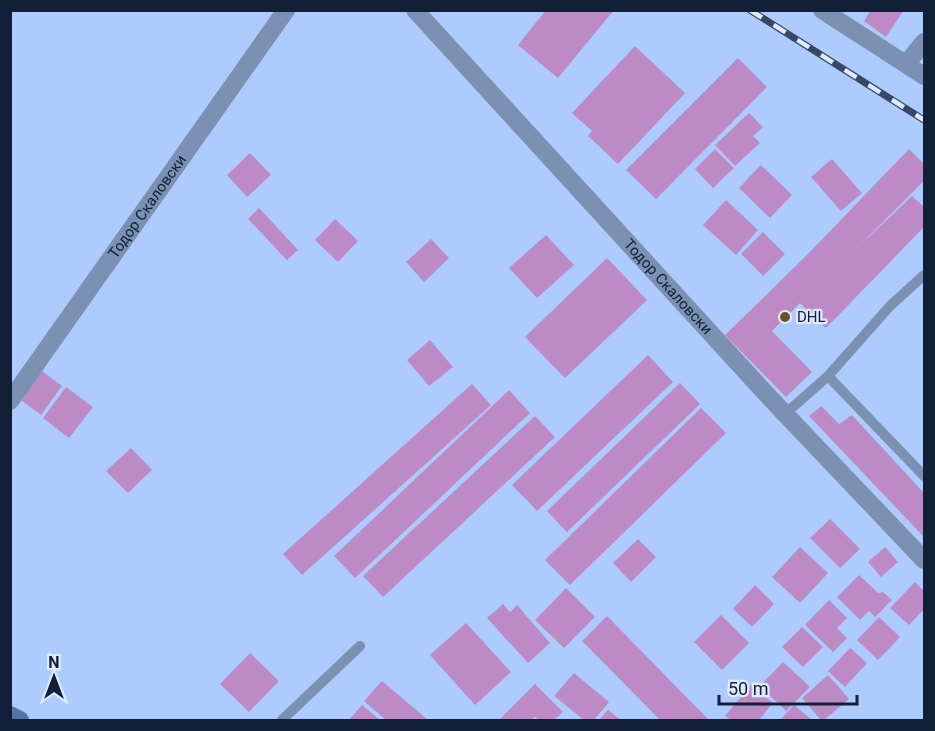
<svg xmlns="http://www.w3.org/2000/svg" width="935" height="731" font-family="Roboto,sans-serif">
<rect width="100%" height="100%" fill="#adcbfe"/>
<path fill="#bc8bc5" d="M546,10H614L558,78L518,45Z
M871,10H904L886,37L864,21Z
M635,46L685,93L618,164L588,136L592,131L572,113Z
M738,58L767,87L656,199L626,170Z
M749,113L763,127L753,136L760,143L735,166L715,145Z
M715,149L734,168L713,188L695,169Z
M909,149L924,164V181L856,249L912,196L924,207V227L826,328L800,303L772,331L812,372L786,397L725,335L809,253Z
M250,153L271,175L247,197L227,175Z
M832,159L862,193L841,211L811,177Z
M761,165L792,195L770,218L739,188Z
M726,200L758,230L736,255L703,225Z
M259,208L298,250L287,260L248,219Z
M335,219L358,241L338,262L315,240Z
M763,232L785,254L763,276L741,254Z
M546,235L574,265L537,298L509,268Z
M431,239L449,258L424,282L406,262Z
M607,258L647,300L565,378L525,337Z
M430,340L453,367L429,386L407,360Z
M648,355L673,382L537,511L512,485Z
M42,371L62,386L41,415L21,400Z
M680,383L700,404L567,532L547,511Z
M472,384L491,405L302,575L283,554Z
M66,387L93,407L69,438L43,418Z
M509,390L530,413L355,578L334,556Z
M821,406L839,424L852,415L924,493V537L809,416Z
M701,408L726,433L570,585L545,560Z
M535,416L555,437L383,597L363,576Z
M131,448L152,470L128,493L106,471Z
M830,519L860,549L840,568L810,538Z
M638,539L656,557L631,582L613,563Z
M800,547L828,573L800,603L772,577Z
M885,547L898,562L881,577L868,562Z
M859,575L878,593L883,592L892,600L875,617L869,611L860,620L837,597Z
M915,582L924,591V609L909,625L890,608Z
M755,585L774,604L752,627L733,609Z
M566,588L595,617L564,648L535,620Z
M829,600L847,618L837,628L847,638L833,652L805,625Z
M503,604L510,612L517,605L550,643L528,663L487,618Z
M721,615L749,643L722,670L694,642Z
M607,616L709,720H660L582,641Z
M879,617L900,637L878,660L857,640Z
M466,623L511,672L475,705L430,655Z
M802,627L823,647L803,667L782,647Z
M850,648L867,663L845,687L828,671Z
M250,653L279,681L249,712L220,684Z
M783,662L810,687L786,711L760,686Z
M574,673L609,702L594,720H584L554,696Z
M828,675L849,699L824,720H821L802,698Z
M382,681L428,720H386L364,701Z
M535,684L563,712L554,720H539L535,717L531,720H499Z
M751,685L773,703L759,720H731L725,716Z
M362,705L380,720H349Z
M794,705L812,720H780Z
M608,710L621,720H599Z"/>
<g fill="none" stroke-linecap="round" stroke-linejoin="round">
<path stroke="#7c90b2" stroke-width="10" d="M828,376L924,476
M785,414L828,376L890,306L924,275
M282,720L360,646"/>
<g stroke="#7c90b2" stroke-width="18">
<path id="s1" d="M415,10L769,397L924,560"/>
<path d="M822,10L924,76"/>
<path d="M906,64L924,42"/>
<path id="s2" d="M10,401L286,10"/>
</g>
<path stroke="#5673a5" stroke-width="18" d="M10,715L20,720"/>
<g stroke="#364866" stroke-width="7">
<path id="rail" d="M750,10L924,120"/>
</g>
<use href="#rail" stroke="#e0ebff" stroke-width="4.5" stroke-dasharray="14" stroke-linecap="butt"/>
</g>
<circle fill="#6b5223" stroke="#e0ebff" stroke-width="2" cx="785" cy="317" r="6"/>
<g text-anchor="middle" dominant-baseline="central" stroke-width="4.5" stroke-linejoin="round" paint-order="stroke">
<g font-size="15" fill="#111f37" stroke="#e0ebff">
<text stroke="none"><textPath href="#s2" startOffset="238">Тодор Скаловски</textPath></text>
<text stroke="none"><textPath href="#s1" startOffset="375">Тодор Скаловски</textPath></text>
</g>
<g font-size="15" fill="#111f37" stroke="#e0ebff" text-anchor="start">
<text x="797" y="317">DHL</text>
</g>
</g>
<rect width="935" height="731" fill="none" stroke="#111f37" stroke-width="24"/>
<g transform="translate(54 677)" stroke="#e0ebff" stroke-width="4.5" paint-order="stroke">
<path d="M0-4.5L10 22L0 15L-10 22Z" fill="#111f37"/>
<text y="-9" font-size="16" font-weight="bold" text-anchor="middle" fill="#111f37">N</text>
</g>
<path d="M719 695v9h138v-9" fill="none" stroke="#111f37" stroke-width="3"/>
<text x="728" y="695" font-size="18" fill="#111f37" stroke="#e0ebff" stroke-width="4.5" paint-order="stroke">50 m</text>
</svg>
